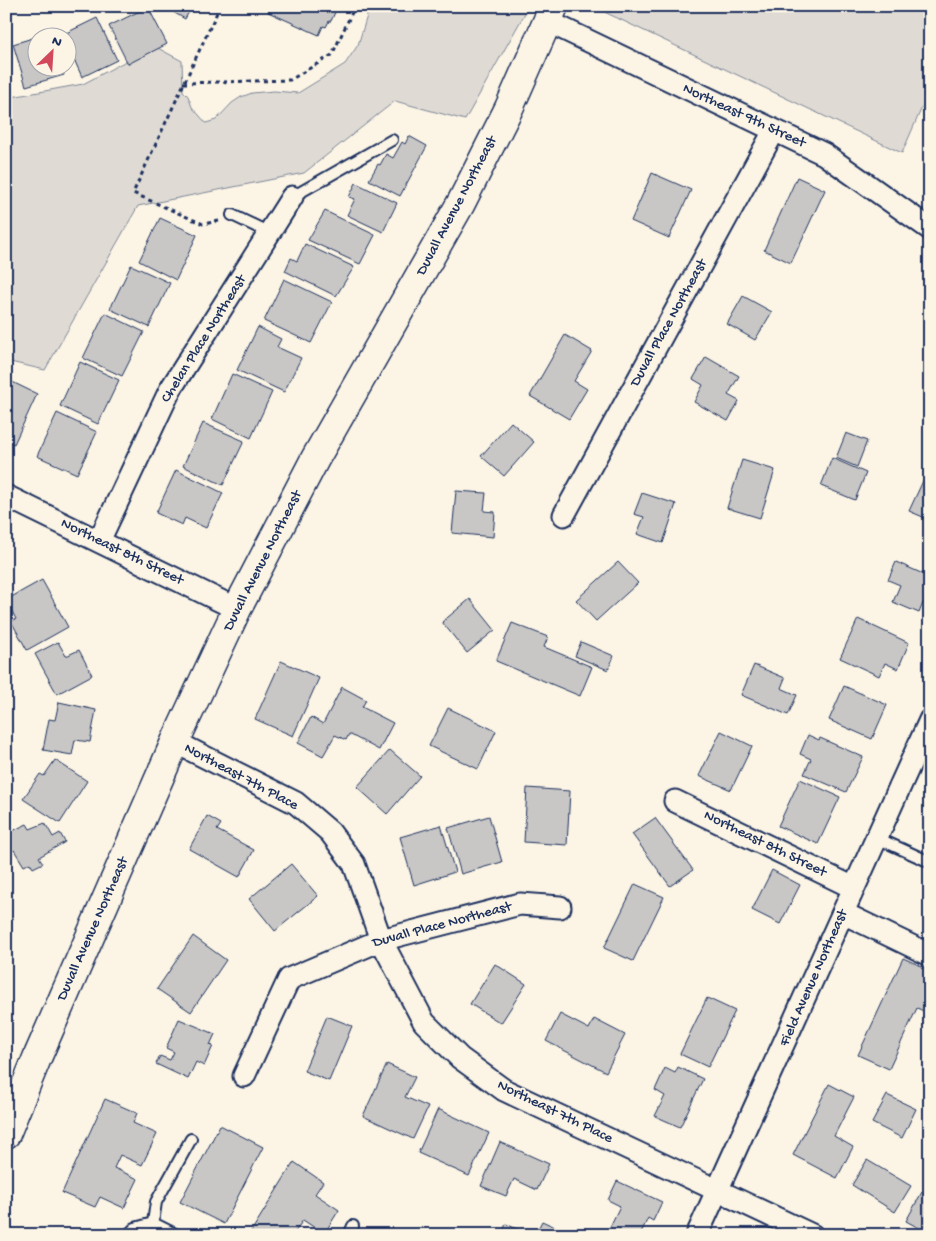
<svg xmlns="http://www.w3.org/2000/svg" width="936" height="1241" font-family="'Gochi Hand',sans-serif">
<rect width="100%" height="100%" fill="#fcf5e5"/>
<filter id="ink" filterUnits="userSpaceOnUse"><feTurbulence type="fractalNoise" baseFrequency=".02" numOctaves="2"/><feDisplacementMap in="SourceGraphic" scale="10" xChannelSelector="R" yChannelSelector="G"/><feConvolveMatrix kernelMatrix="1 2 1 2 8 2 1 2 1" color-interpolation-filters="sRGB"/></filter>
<g filter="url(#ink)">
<path fill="#dfdbd4" stroke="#7d8599" d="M370,6H529L465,120L395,101L304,173L138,206L45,370L6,361V98L83,84L154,46L182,61L183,91L188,96L192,107L206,123L216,120L232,103L241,97L252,93L274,91L298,93L345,64L358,45Z
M597,6H930V89L902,153L596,8Z"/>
<path fill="#c8c7c6" stroke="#1b2f5e" d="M163,6H192L185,19Z
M270,6H334L337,8L331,21H329L326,27L323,26L319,35L268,12Z
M148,7L167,44L128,64L109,26Z
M97,18L117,60L82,77L68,46V38H63L62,35Z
M52,32L53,38H38V68H62L64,75L26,86L13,44Z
M409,136L427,146L400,196L369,180L378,164L380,165L386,154L393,158L402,142L405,144Z
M652,173L691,190L669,238L631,221Z
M797,177L825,190L791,263L764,250Z
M356,183L397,203L383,232L347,215L355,199L349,197Z
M325,211L375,235L360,264L308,240Z
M160,218L197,235L176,280L139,261Z
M305,244L354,267L336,296L285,271L291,258L297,261Z
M131,265L170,283L149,327L110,309Z
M284,279L332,302L311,343L264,321Z
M743,296L772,312L755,340L727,324Z
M105,313L144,332L122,376L83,358Z
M258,327L281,339L277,347L301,358L284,392L237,370Z
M565,335L592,351L574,381L587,389L569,419L530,396Z
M706,357L739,376L728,395L739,401L728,421L694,402L703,385L693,379Z
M80,362L119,380L98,424L60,406Z
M232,374L272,392L251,438L212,419Z
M6,379L37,394L14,444L6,440Z
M57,413L97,432L77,474L37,456Z
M511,422L534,442L504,476L481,456Z
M203,423L244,441L223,485L183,466Z
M846,433L867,441L857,467L836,458Z
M832,458L866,473L855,500L821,486Z
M742,460L775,470L760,518L727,508Z
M176,470L223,493L206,528L185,518L182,525L156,513Z
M928,470L930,471V520L909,511Z
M456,491L486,493L484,511L495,512L493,537L452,533Z
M642,493L676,504L663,543L637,534L644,517L634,514Z
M618,562L638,583L596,621L576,600Z
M896,562L930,577V602L928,605L923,603L919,613L893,602L900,585L888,580Z
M42,580L68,627L27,650L11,621L16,619L6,600Z
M470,599L495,630L467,653L442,622Z
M858,619L909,643L898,669L885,663L879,676L840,658Z
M512,623L548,637L544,647L592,667L580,696L496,661Z
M58,642L66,656L79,650L92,675L57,694L35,654Z
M581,642L614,656L608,670L575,656Z
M281,661L319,678L293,736L255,719Z
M754,665L785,678L781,688L797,695L788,715L741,695Z
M844,686L887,705L872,739L829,720Z
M342,687L366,700L362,707L393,723L379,750L349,734L346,740L335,735L323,756L298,743L311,717L323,724Z
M59,702L96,710L90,742L75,740L72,755L43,750L49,719L55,720Z
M448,708L496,731L478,769L429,746Z
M721,731L752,746L731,790L699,776Z
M808,735L819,740L820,738L863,757L846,792L804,774L811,759L800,754Z
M390,750L420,776L387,814L357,787Z
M55,760L87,781L60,823L23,799L40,774L44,776Z
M800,779L840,797L818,844L778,826Z
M527,788L570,791L567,845L524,842Z
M207,816L221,824L217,830L254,850L239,877L189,849Z
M489,816L502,862L461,874L448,828Z
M655,818L693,870L670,886L632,834Z
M45,823L53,837L60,833L65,842L39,857L43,863L33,868L30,863L24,866L14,850L7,853L6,834L27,824L30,829Z
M441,825L455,872L414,885L400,837Z
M291,864L318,896L275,931L249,899Z
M772,870L800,885L780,924L752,910Z
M635,884L664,897L633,961L604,948Z
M193,936L226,960L191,1012L157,989Z
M903,958L930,970V1014L917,1008L889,1069L858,1055Z
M495,964L526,984L501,1023L470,1004Z
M707,998L735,1011L708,1067L680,1054Z
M560,1014L589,1029L594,1019L625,1035L606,1072L546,1041Z
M327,1016L352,1026L329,1081L304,1071Z
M179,1019L215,1034L210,1045L213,1046L204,1066L196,1062L188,1079L156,1064L160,1056L170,1060L174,1052L166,1048Z
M387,1064L415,1077L405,1097L428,1107L413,1139L363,1116Z
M678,1067L703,1079L680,1127L655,1116L665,1096L655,1090L665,1068L675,1073Z
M829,1084L854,1097L834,1136L853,1147L837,1178L793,1155Z
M887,1095L916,1109L902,1138L872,1123Z
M105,1099L137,1113L133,1123L157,1134L142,1165L120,1155L114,1168L138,1179L124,1208L100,1197L95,1207L62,1193Z
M438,1109L489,1133L469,1176L418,1153Z
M220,1125L263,1147L224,1224L180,1202Z
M500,1142L549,1164L537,1190L514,1179L506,1196L481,1186Z
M867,1160L911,1186L895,1212L852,1185Z
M294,1162L323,1182L315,1194L339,1210L324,1234L303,1220L293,1235H249Z
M617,1181L662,1202L653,1221L648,1218L640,1235H606L620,1206L608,1200Z
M922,1192L930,1196V1234L906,1221Z
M542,1221L566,1232L565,1235H535Z
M506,1224L528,1234V1235H501Z"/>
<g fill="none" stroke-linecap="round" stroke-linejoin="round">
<g stroke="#1b2f5e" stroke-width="14">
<path id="lane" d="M292,197L392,140
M232,215L270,233
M877,838L930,862
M153,1223L156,1202L191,1139
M128,1235L135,1228L153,1223L177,1235
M349,1235L353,1226"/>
</g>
<g stroke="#1b2f5e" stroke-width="25">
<path id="street" d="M547,21L824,154L930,229
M6,496L237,609
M564,515L774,131
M99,541L170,390L292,197
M175,742L296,803L330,832L354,864L381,940L424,1022L460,1058L504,1090L812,1235
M675,801L854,888
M843,913L930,955
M244,1076L289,979L381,940L520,904L560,907
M697,1235L930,720"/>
</g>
<g stroke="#1b2f5e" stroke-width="31">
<path id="secondary" d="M6,1134L37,1058L175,742L237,609L315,459L461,203L509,108L554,6"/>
</g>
<path stroke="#1b2f5e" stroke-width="3" stroke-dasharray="4 4" stroke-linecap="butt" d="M183,83L290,80L332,55L355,6
M219,221L203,224L133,193L220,6"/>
<use href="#lane" stroke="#fcf5e5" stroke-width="10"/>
<use href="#street" stroke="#fcf5e5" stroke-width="21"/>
<use href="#secondary" stroke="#fcf5e5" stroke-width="28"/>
</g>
</g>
<g text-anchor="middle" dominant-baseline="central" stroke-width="4" stroke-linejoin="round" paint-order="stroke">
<g font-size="15" fill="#1b2f5e" stroke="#fcf5e5">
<text transform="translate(744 116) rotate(25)">Northeast 9th Street</text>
<text transform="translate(457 206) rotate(-62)">Duvall Avenue Northeast</text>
<text transform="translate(669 323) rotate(-61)">Duvall Place Northeast</text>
<text transform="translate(204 339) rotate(-58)">Chelan Place Northeast</text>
<text transform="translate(122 552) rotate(26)">Northeast 8th Street</text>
<text transform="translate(263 561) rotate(-63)">Duvall Avenue Northeast</text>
<text transform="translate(241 777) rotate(28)">Northeast 7th Place</text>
<text transform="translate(765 844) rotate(26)">Northeast 8th Street</text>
<text transform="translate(442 925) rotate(-15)">Duvall Place Northeast</text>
<text transform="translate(93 929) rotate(-66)">Duvall Avenue Northeast</text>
<text transform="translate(814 978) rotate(-66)">Field Avenue Northeast</text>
<text transform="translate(555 1112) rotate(26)">Northeast 7th Place</text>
</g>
</g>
<rect width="936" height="1241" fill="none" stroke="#fcf5e5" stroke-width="25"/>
<rect x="12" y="12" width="911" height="1216" fill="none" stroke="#1b2f5e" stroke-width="2" filter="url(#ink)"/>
<g transform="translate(52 52) rotate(25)"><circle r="24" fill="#fcf5e5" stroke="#a2a6af"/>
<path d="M0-4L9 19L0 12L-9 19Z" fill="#d1495b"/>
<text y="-8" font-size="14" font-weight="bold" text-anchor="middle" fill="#1b2f5e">N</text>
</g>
</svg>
